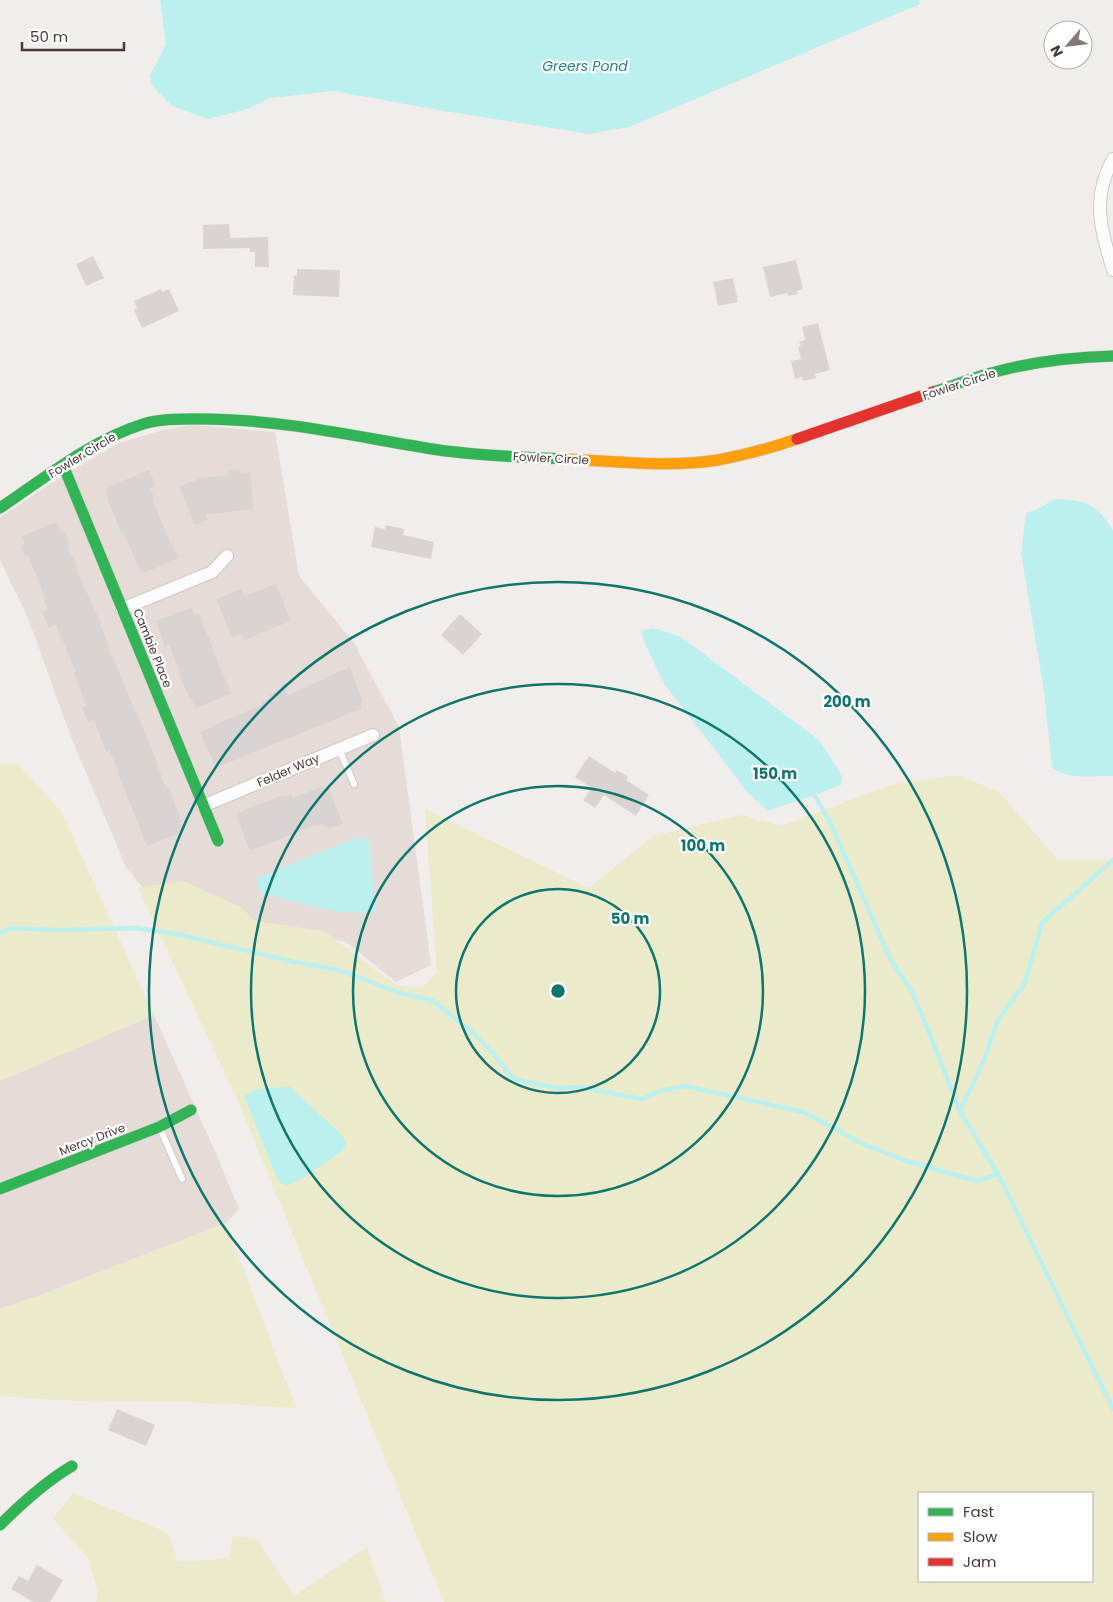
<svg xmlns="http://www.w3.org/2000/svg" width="1113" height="1602" font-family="Poppins,sans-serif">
<rect width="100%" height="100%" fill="#f1edeb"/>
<path fill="#e5dcd8" d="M193,425L275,432L299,576L354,643L399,727L431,965L396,982L346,942L150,897L126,867L71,737L28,618L0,560V517L69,472L119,443L163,430Z
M154,1015L217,1156L239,1209L226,1223L38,1296L0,1309V1081Z"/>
<path fill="#ebeacb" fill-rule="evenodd" d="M0,764H18L62,813L154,1015L0,1081Z
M957,775L998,791L1058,860H1113V1602H444L241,1108L138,888L183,881L241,907L255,921L324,931L397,986L422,987L437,972L425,809L589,888L653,836L741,815L782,826L890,785ZM919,1493H1092V1581H919Z
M226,1223L296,1408L186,1402L72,1401L0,1396V1309L38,1296Z
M73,1493L168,1533L178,1562L229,1558L233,1536L257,1539L294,1596L367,1547L386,1602H96L98,1594L89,1559L53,1518Z"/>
<path fill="#bcf0ee" d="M160,0H919L920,4L629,127L589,134L438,110L333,91L270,98L248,109L208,119L172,106L152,86L150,75L166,44Z
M1054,499C1084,499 1098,504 1113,531V776C1093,776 1070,780 1052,768L1044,692L1021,553L1026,513L1038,509Z
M653,628L681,637L819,740L842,776L841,785C817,795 792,802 768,811L749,794L665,685L646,646L641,631Z
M356,838L369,839L376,911C341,918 295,901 261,893L256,879Z
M289,1086L343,1136L346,1144L342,1151L303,1178L286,1186L278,1181L244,1096L255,1090Z"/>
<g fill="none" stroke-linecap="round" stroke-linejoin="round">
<path stroke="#bcf0ee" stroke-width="4.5" d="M815,796L830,822L889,956L911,991L925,1022L960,1111L998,1174L1113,1409
M0,933L10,928L56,930L137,928L182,935L294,962L339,970L400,993L433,1001L470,1030L492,1052L512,1077L521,1081L558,1088L579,1087L642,1099L664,1090L685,1086L804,1112L863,1144L903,1160L977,1181L998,1174
M960,1111L984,1060L998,1020L1025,983L1042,923L1113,860"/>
</g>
<path fill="#d9d4d2" d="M229,224L230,238L268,237L269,267H255V252H250V248L203,249V225Z
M93,256L104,278L86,286L76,264Z
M796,260L803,289L797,291L798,294L788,296L787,293L770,297L763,267Z
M297,269L340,270L339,297L293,295L294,275L297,276Z
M733,278L738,302L718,306L713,282Z
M161,289L162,292L169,289L179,311L142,328L134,310L137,308L134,301Z
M818,323L830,370L815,374L816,378L803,381L802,377L795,379L791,361L801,359L798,347L801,346L799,342L805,340L802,327Z
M239,469L240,473L250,472L254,509L206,515L208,520L195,525L179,487L201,478L229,475L228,470Z
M149,470L156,486L150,488L154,497L152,498L171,544H172L179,558L144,573L142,570H140L123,532L121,533L106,494L107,493L105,488Z
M56,522L62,533L64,532L70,546L68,547L78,570L77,571L98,617L109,649L157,761L156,762L166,788L168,787L181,819L179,820L184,832L147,846L118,774L119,773L110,751L106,752L94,720L88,723L82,708L87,706L74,673L76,672L56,625L49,628L42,612L48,610L44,601L46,600L28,555L25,556L20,546L25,544L22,536Z
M386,525L404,529L403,535L434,542L431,559L371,547L375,527L385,529Z
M276,584L291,621L244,640L241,634L232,637L216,599L241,589L244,596Z
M192,607L195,615L199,613L231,694L195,708L191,698H189L169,645L165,647L156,621Z
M460,614L482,634L463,655L441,635Z
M350,667L363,702L360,703L362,708L216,768L200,732L263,704L262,702L271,698L269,695L285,688L288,695Z
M589,756L615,773L617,770L628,777L626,780L649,795L636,816L604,795L595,808L583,800L592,788L575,777Z
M323,786L324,789L328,788L343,823L328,829L325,823L316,827L315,825L250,851L236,814L247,809V808L284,795L285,797L292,794L293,798Z
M117,1409L155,1425L146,1446L108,1430Z
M37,1565L63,1580L50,1602H33L11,1589L19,1576L28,1581Z"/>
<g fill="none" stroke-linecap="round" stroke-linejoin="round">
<g stroke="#cec9c7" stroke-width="8">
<path id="lane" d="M339,749L354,784
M160,1128L182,1179"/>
</g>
<g stroke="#cec9c7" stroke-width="14">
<path id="street" d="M1113,159C1091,199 1101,229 1113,270
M122,609L212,572L227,556
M203,806L373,735"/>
</g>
<g stroke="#d3c9c5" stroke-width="12">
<path id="fast" d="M933,392C953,386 972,378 991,373C1031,362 1072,357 1113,356
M63,465L218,841
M0,508C46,477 90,441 143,424C163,418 183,419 203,419C282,419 361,438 439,450C480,456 523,457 564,459
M0,1189L159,1127L191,1110
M0,1525C23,1502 45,1482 72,1466"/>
</g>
<g stroke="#d3c9c5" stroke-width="12">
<path id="slow" d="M564,459C613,461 670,468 718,460C745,455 771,448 797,439"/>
</g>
<g stroke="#d3c9c5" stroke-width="12">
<path id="jam" d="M797,439L933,392"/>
</g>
<use href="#lane" stroke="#fdfcfc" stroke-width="6"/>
<use href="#street" stroke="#fdfcfc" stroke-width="12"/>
<use href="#fast" stroke="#30b455" stroke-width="11"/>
<use href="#slow" stroke="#ff9f0a" stroke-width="11"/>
<use href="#jam" stroke="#e5322d" stroke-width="11"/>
</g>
<g fill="none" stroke="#0f766e" stroke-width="2.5">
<circle cx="558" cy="991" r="102"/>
<circle cx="558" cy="991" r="205"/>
<circle cx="558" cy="991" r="307"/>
<circle cx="558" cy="991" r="409"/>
</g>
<g text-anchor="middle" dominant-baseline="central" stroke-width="4.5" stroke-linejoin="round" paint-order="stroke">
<g font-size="12" fill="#483a37" stroke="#fff">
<text transform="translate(959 384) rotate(-18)">Fowler Circle</text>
<text transform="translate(82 455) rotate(-31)">Fowler Circle</text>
<text transform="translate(551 458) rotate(3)">Fowler Circle</text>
<text transform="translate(153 648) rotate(68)">Cambie Place</text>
<text transform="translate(288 770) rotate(-23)">Felder Way</text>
<text transform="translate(92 1139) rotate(-21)">Mercy Drive</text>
</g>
<g font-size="14" font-style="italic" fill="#268283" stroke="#fff">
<text x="585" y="66">Greers Pond</text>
</g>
</g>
<circle cx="558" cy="991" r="8" fill="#0f766e" stroke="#fff" stroke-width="2.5"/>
<g font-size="15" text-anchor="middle" font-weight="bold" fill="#0f766e" stroke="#fff" stroke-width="4.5" stroke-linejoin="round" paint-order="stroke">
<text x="847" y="707">200 m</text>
<text x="775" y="779">150 m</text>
<text x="703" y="851">100 m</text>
<text x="630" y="924">50 m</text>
</g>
<rect x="918" y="1492" width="175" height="90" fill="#ffffff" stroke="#b6b0af"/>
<rect x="928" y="1508" width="25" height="8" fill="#30b455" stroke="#b6b0af"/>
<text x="963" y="1517" font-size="15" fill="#483a37">Fast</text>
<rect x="928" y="1533" width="25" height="8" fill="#ff9f0a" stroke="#b6b0af"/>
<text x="963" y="1542" font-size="15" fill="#483a37">Slow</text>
<rect x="928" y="1558" width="25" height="8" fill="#e5322d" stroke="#b6b0af"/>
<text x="963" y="1567" font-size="15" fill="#483a37">Jam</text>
<g transform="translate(1068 45) rotate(242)"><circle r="24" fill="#ffffff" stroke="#b6b0af"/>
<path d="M0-4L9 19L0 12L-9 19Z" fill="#837976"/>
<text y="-8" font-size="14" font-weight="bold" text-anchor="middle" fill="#483a37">N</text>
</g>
<path d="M22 42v8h102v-8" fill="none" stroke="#483a37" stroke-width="2.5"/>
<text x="30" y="42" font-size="15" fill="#483a37" stroke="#ffffff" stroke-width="4" paint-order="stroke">50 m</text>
</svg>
